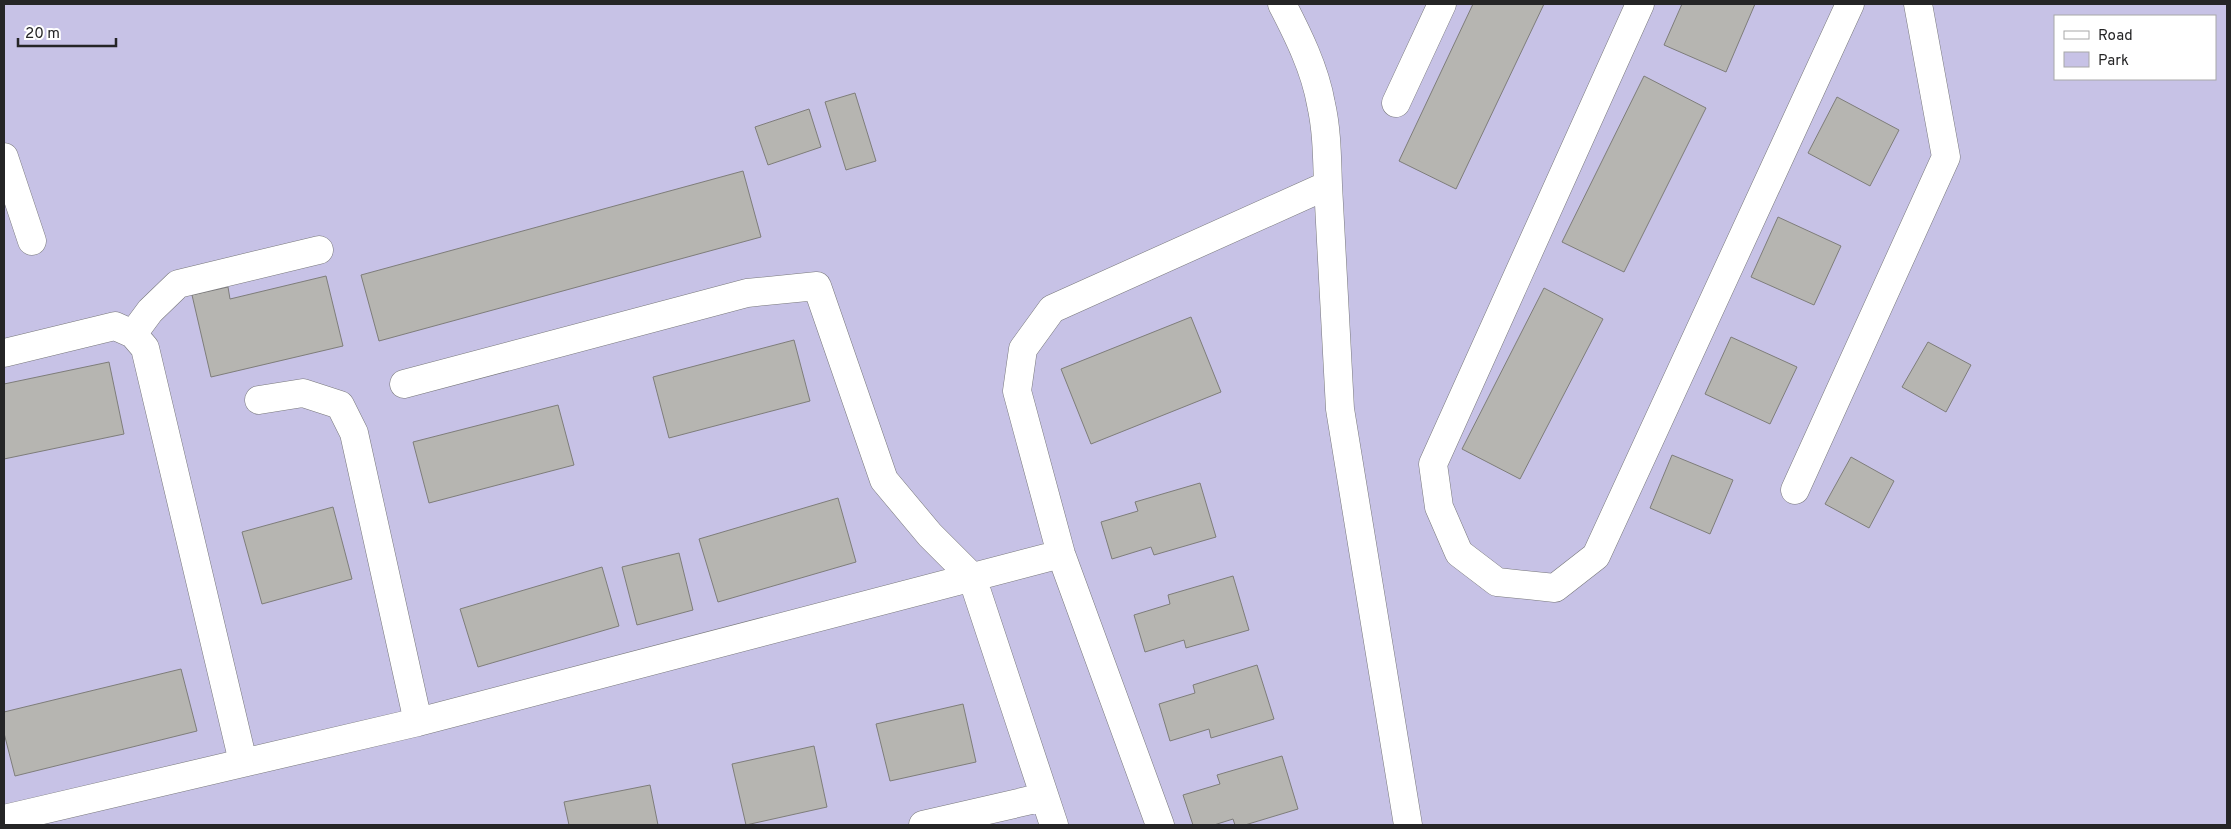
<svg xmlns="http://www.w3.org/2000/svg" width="2231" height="829" font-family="Overpass,sans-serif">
<rect width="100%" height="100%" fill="#f4f3f7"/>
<path fill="#c7c2e6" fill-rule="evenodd" d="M4,4H2227V825H4ZM2055,16H2215V79H2055Z"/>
<path fill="#b6b5b1" stroke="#7e7d7a" d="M1473,4H1544L1456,189L1399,161Z
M1682,4H1755L1726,72L1664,45Z
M1644,76L1706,108L1624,272L1562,242Z
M855,93L876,161L846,170L825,102Z
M1837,97L1899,130L1870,186L1808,153Z
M809,109L821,147L768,165L755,127Z
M743,171L761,237L379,341L361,275Z
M1778,217L1841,246L1814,305L1751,277Z
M326,276L343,346L211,377L192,295L228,287L230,299Z
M1544,288L1603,319L1520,479L1462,449Z
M1191,317L1221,392L1091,444L1061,369Z
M1731,337L1797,367L1770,424L1705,394Z
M794,340L810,401L669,438L653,377Z
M1928,342L1971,365L1946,412L1902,387Z
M109,362L124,434L4,459V384Z
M558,405L574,465L429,503L413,442Z
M1672,455L1733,480L1710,534L1650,508Z
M1851,457L1894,481L1869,528L1825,504Z
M1200,483L1216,537L1154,555L1151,547L1112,559L1101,522L1138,511L1135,502Z
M838,498L856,562L718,602L699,539Z
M333,507L352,579L262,604L242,532Z
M679,553L693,610L637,625L622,567Z
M602,567L619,626L478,667L460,609Z
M1233,576L1249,630L1186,648L1184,640L1145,652L1134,615L1170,604L1168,595Z
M1257,665L1274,719L1211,738L1209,729L1170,741L1159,704L1195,693L1193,685Z
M181,669L197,731L15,776L4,733V712Z
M963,704L976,762L890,781L876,724Z
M814,746L827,807L746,825L732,764Z
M1282,756L1298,809L1245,825H1235L1233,819L1214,825H1193L1183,795L1220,784L1217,775Z
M650,785L658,825H569L564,802Z"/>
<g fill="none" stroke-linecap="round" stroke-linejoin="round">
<g stroke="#78787b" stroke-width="29">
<path id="street" d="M1640,4L1433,464L1439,507L1459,553L1497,582L1555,588L1596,556L1850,4
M1396,103L1442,4
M4,157L32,241
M1328,185L1340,409L1408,825
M133,334L150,311L178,284L319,250
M4,353L115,326L133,334L145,348L243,762
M404,384L747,293L817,286L884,480L930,535L972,577L1054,825
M259,400L303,393L340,405L354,433L418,722
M1795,490L1946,157L1918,4
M4,819L418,722L1061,554
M923,825L1044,797
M1160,825L1061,554L1017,391L1023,349L1052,309L1328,185C1327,158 1327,130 1321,104C1315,69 1298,35 1282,4"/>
</g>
<use href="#street" stroke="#fff" stroke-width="28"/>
</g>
<rect width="2231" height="829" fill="none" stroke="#252526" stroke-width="10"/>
<rect x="2054" y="15" width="162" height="65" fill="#ffffff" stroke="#a8a8a8"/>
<rect x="2064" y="31" width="25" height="8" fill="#ffffff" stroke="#a8a8a8"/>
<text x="2098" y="40" font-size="15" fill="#252526">Road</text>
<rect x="2064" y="52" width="25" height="15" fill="#c7c2e6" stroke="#a8a8a8"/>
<text x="2098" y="65" font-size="15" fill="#252526">Park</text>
<path d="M18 38v8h98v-8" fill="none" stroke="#252526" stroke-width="2.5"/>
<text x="25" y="38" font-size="15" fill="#252526" stroke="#ffffff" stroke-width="4" paint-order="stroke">20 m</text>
</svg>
